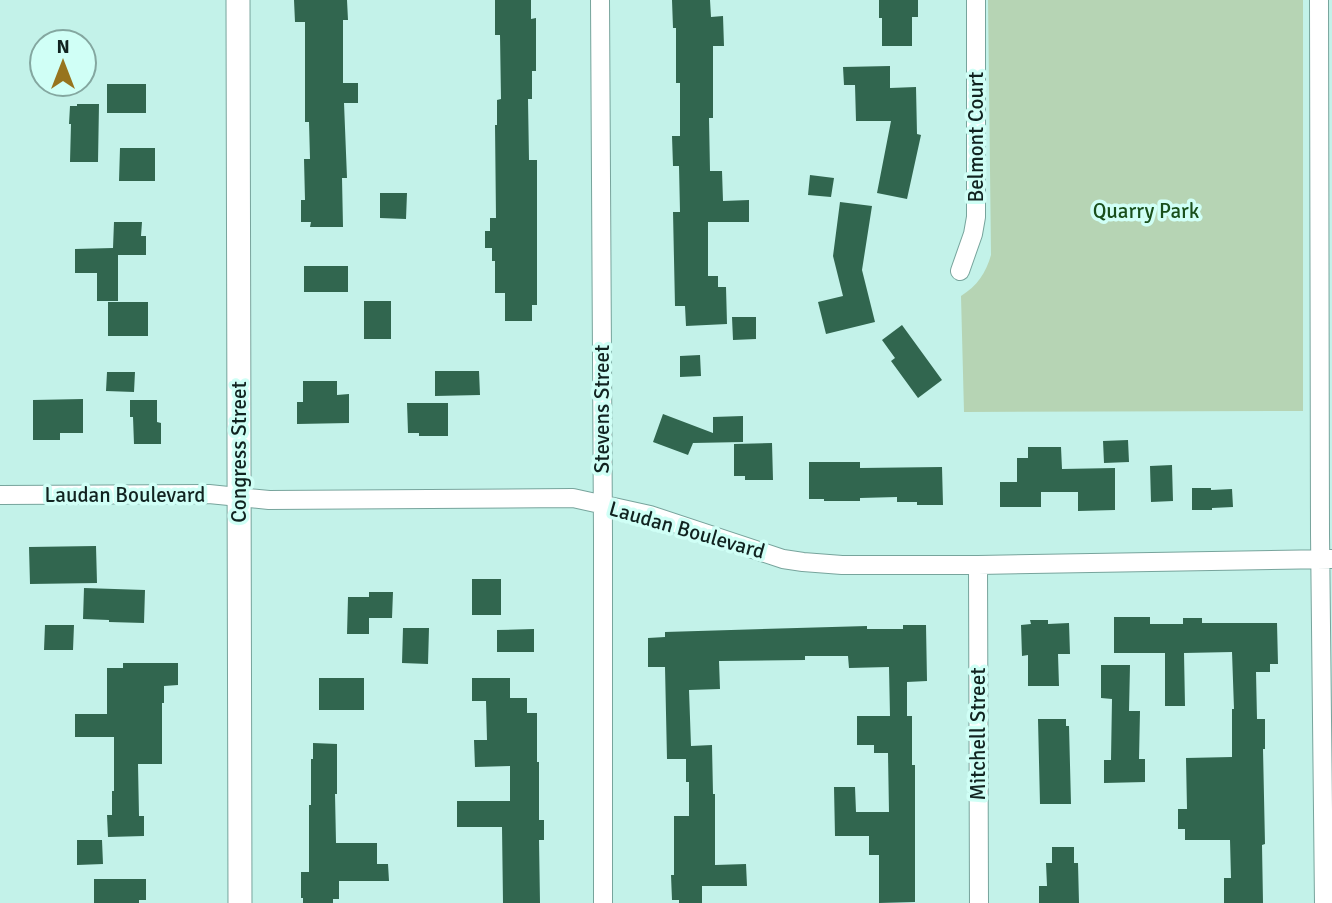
<svg xmlns="http://www.w3.org/2000/svg" width="1332" height="903" font-family="Signika,sans-serif">
<rect width="100%" height="100%" fill="#c3f2e9"/>
<path fill="#b6d4b4" d="M988,0H1303V411L964,412L961,296C977,286 986,273 991,255Z"/>
<path fill="#31664f" d="M294,0H347L348,20H343V83H358V103H344L347,178H342L343,227H310L311,222H301V200H305L304,159H310L309,122H305V22H295Z
M495,0H531V19L536,18V71H532V99H528L529,160H537V305H532V321H505V293H495V261H492V248H485V231H490V218H496L495,125H497V100L501,99L500,35H495Z
M672,0H710L711,17L723,16L724,46H713V118H709L710,171H722L723,201L749,200V222H708V276H718V287H726L727,324L686,326L685,306H675L673,212H680L679,166H673L672,136H680V83H676V28H673Z
M879,0H918V17H912V46H882V18H879Z
M890,66V88L916,87L917,134L921,135L907,199L877,193L891,121H856L855,85H844L843,67Z
M107,84H146V113H107Z
M77,104H99L98,162H70L71,124H69L70,106H77Z
M120,148H155V181H119Z
M810,175L834,178L831,197L808,195Z
M380,193H407L406,219L380,218Z
M840,202L872,206L862,270L875,322L826,334L818,302L843,296L833,256Z
M114,222H142L141,236H146V255H118V301H97V273H75V249L113,248Z
M304,266H348V292H304Z
M364,301H391V339H364Z
M108,302H148V336H108Z
M732,317H756V339L733,340Z
M902,325L942,380L918,398L891,361L895,358L882,340Z
M700,355L701,376L680,377V356Z
M435,371H479L480,395L435,396Z
M107,372H135L134,392L106,391Z
M303,381H337V395L349,394V423L297,424V402H303Z
M83,399V433H60V440H33V400Z
M130,400H157V422L161,423V444H134L133,417H130Z
M407,403H448V436H419V433H408Z
M663,414L713,433V417L743,416V442L693,443L688,455L653,442Z
M1128,440L1129,462L1104,463L1103,441Z
M772,443L773,480H745V476H734V444Z
M1028,447H1061L1062,469L1115,468V510L1078,511V492H1041V507H1000V482H1017V458H1028Z
M809,462H860V468L942,467L943,505H917V502H897V497L860,498V501H824V499H809Z
M1172,465L1173,501L1151,502L1150,466Z
M1192,488H1211V490L1232,489L1233,507L1212,508V510H1192Z
M96,546L97,583L30,584L29,547Z
M472,579H501V615H472Z
M84,588L145,590L144,623L109,622V620L83,619Z
M369,592H393L392,618H369V634H347L348,597H369Z
M1114,617H1150V624H1183V618H1202V623H1277L1278,664H1270V672H1256L1257,719H1265V749H1263L1265,844L1262,845L1263,903H1224V878H1231L1230,840H1185V829H1178V809H1187L1186,758L1232,757V709H1234L1232,652L1184,653L1185,706H1165V653H1114Z
M1030,620H1048V624L1069,623L1070,654H1058L1059,686H1028V655L1022,656L1021,625L1031,624Z
M45,625H74L73,650H44Z
M903,625H926L927,681L907,682V716H912V765H915V902L879,903V855H869V836H835L834,787H855L856,812H889L888,753H874V745H857V716H890L889,667L849,668L848,656H805V660L719,661L720,689L689,690L691,746L712,745L713,794H715V865L746,864L747,886H702V903H679V900H672L671,875H674V816H689V782H686V759H667L665,667H648V638L665,637V632L867,626V629H903Z
M403,628H429L428,664L402,663Z
M534,629V652H497V630Z
M123,663H178V685L164,686V703H162V764H138L139,816H144V836L108,837L107,815H112V791H114V737H75V714H107V668H123Z
M1101,665H1130L1129,711H1140L1139,759H1145V782L1104,783V760H1111L1112,699L1101,698Z
M319,678H364V710H319Z
M472,678H510V698H527V713H537V762H539V820H544V840H539L540,903H503L502,827H457V801H510V766L475,767L474,740H487L486,701H472Z
M1038,719H1066V726H1069L1071,804H1040Z
M313,743L337,744V794H335L336,843H377V864H388L389,881H339V899H333V903H303V898H301V872H309V805H311V759H313Z
M77,840H102L103,864L77,865Z
M1052,847H1074V863H1078L1079,903H1039V886H1047L1046,863H1052Z
M94,879H146V900H139V903H94Z"/>
<g fill="none" stroke-linecap="round" stroke-linejoin="round">
<g stroke="#77a49c" stroke-width="20">
<path id="minor" d="M600,0L603,537V903
M1319,0L1320,534L1324,903
M960,271L973,234L976,217V0
M0,495L209,494L269,500L573,498L650,515L783,559L803,562L842,565H978L1332,559
M978,565L979,903"/>
</g>
<g stroke="#77a49c" stroke-width="25">
<path id="tertiary" d="M238,0L240,903"/>
</g>
<use href="#minor" stroke="#fff" stroke-width="18"/>
<use href="#tertiary" stroke="#fff" stroke-width="23"/>
</g>
<g text-anchor="middle" dominant-baseline="central" stroke-width="7" stroke-linejoin="round" paint-order="stroke">
<g font-size="21" fill="#112320" stroke="#d0fff6">
<text transform="translate(976 137) rotate(-90)">Belmont Court</text>
<text transform="translate(602 409) rotate(-90)">Stevens Street</text>
<text transform="translate(239 452) rotate(-90)">Congress Street</text>
<text x="125" y="495">Laudan Boulevard</text>
<text transform="translate(687 530) rotate(16)">Laudan Boulevard</text>
<text transform="translate(978 734) rotate(-90)">Mitchell Street</text>
</g>
<g font-size="21" fill="#194f1b" stroke="#d0fff6">
<text x="1146" y="211">Quarry Park</text>
</g>
</g>
<g transform="translate(63 63)"><circle r="33" fill="#d0fff6" stroke="#84a7a0" stroke-width="2"/>
<path d="M0-5L12 26L0 18L-12 26Z" fill="#97741e"/>
<text y="-10" font-size="19" font-weight="bold" text-anchor="middle" fill="#112320">N</text>
</g>
</svg>
